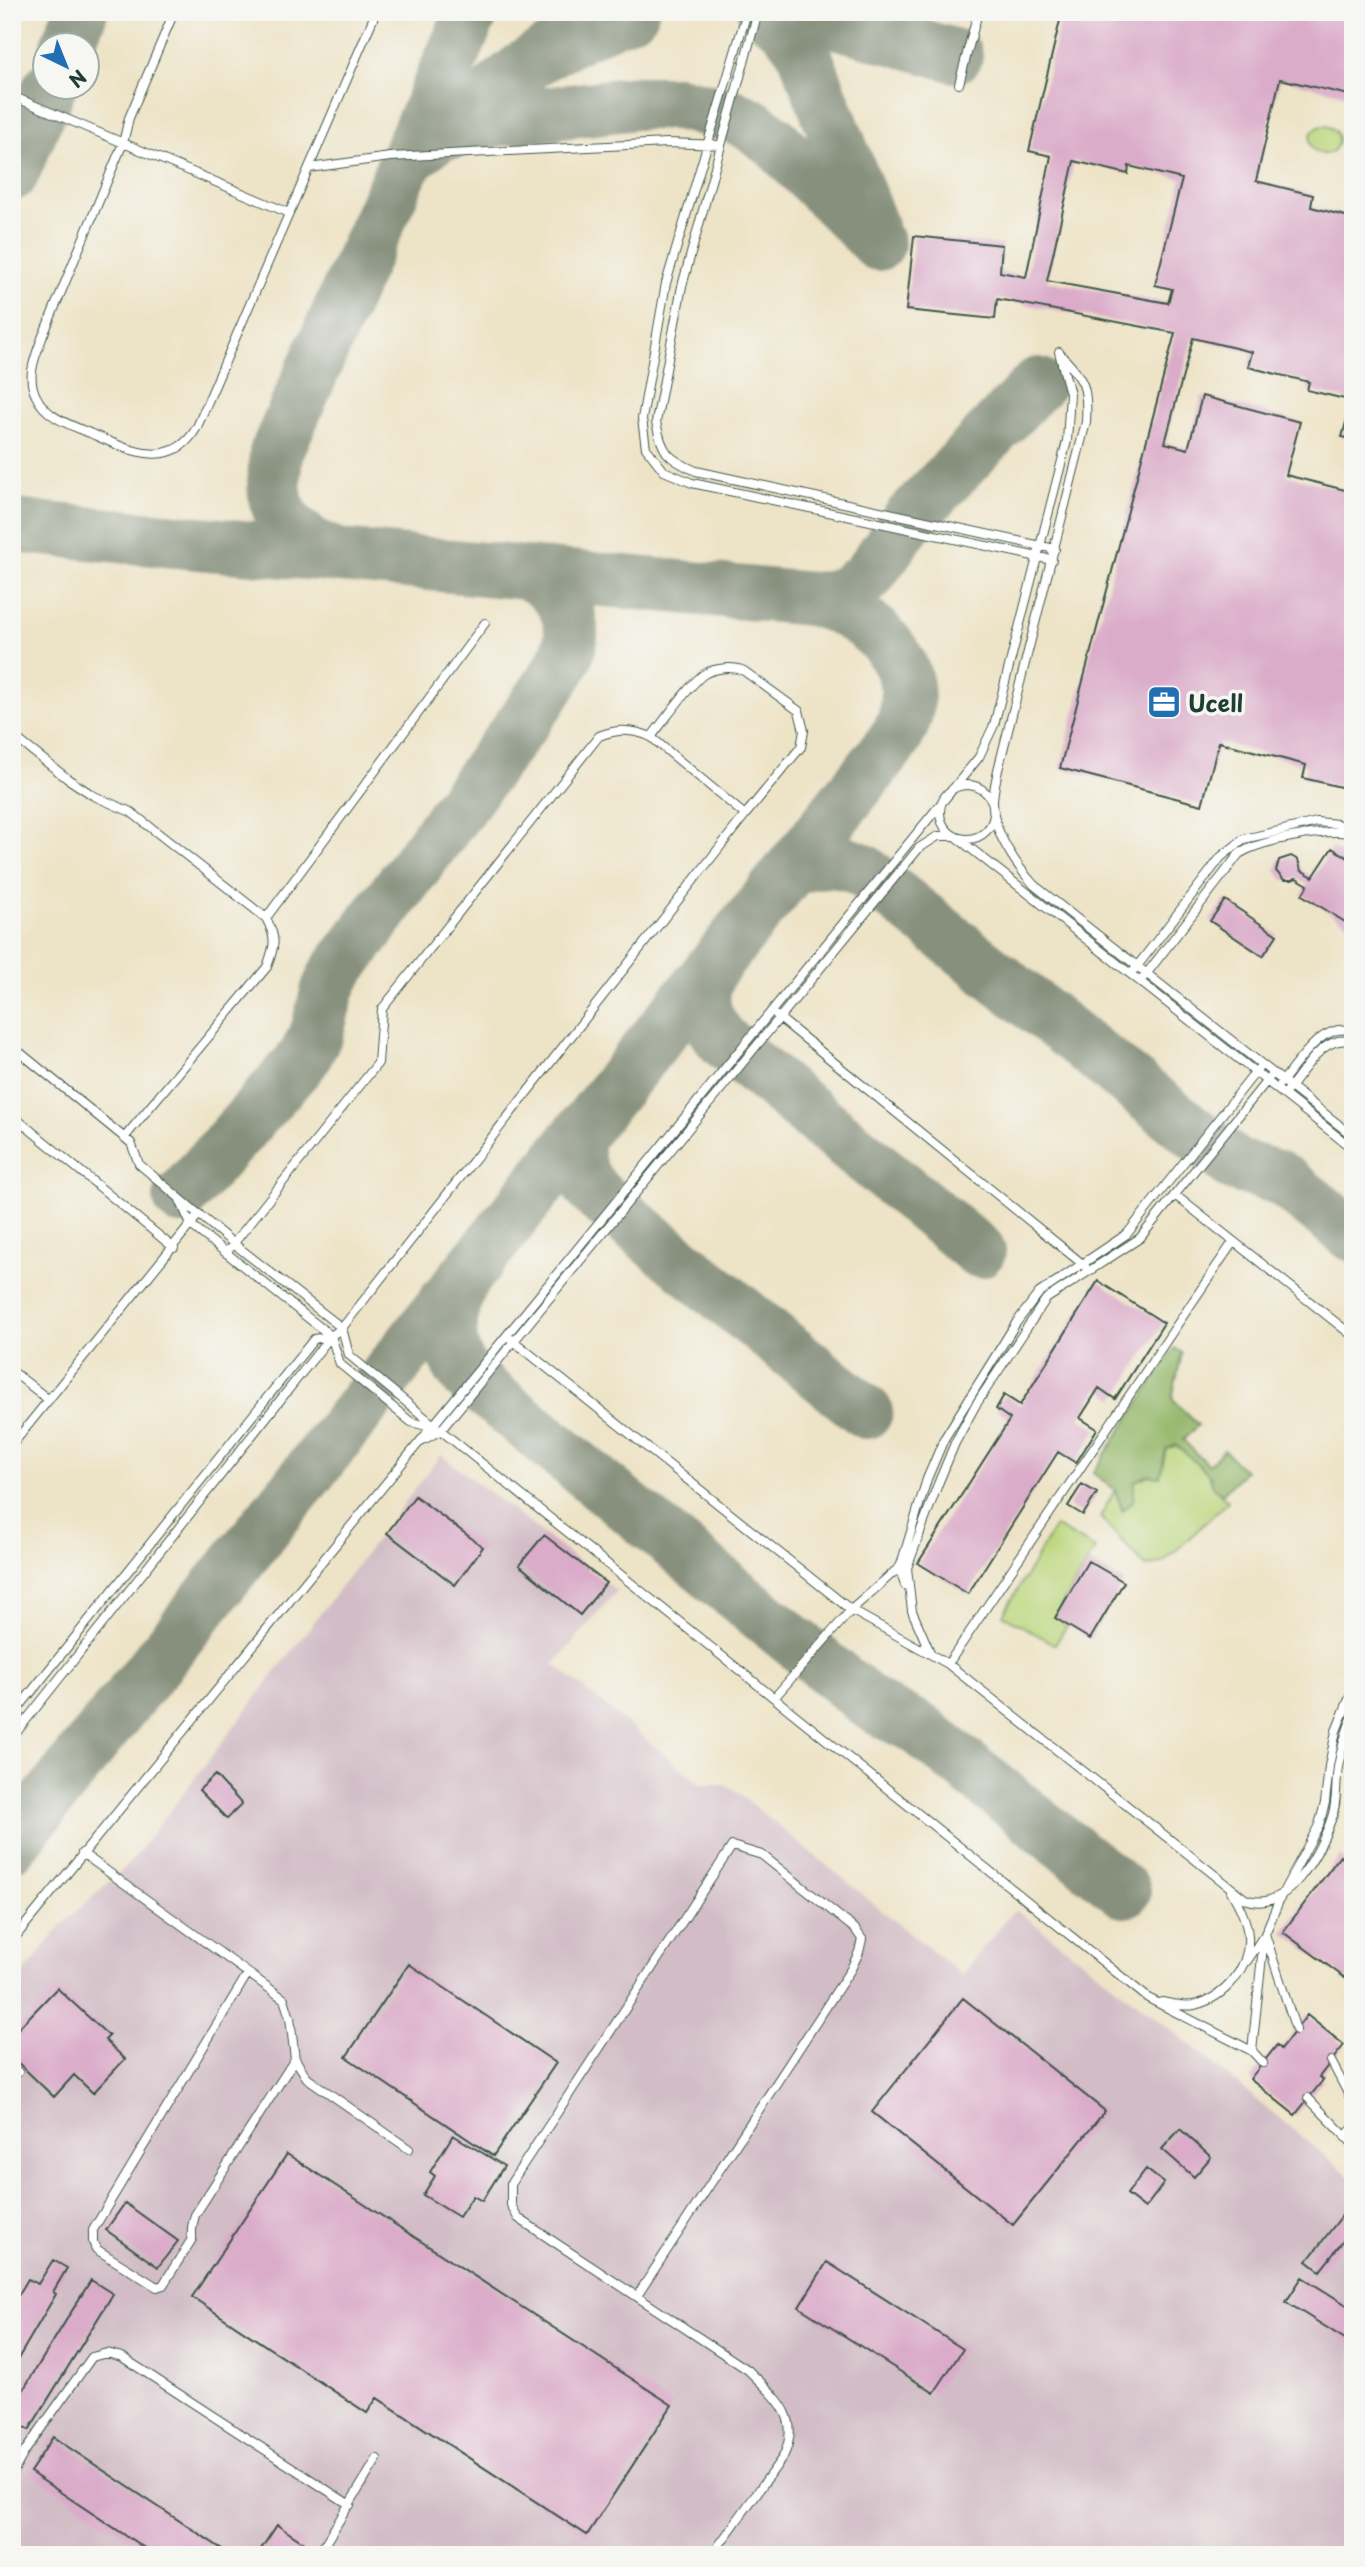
<svg xmlns="http://www.w3.org/2000/svg" width="1365" height="2567" font-family="'Playpen Sans',sans-serif">
<rect width="100%" height="100%" fill="#f6f6f2"/>
<filter id="ink" filterUnits="userSpaceOnUse"><feTurbulence type="fractalNoise" baseFrequency=".0143" numOctaves="2"/><feDisplacementMap in="SourceGraphic" scale="14" xChannelSelector="R" yChannelSelector="G"/><feConvolveMatrix kernelMatrix="1 2 1 2 8 2 1 2 1" color-interpolation-filters="sRGB"/></filter>
<filter id="wash" filterUnits="userSpaceOnUse"><feTurbulence type="fractalNoise" baseFrequency=".00686" numOctaves="4" result="noise"/><feDisplacementMap in="SourceGraphic" scale="28" xChannelSelector="R" yChannelSelector="G"/><feGaussianBlur stdDeviation="1.57" result="paint"/><feColorMatrix in="noise" values="0 0 0 0 0 0 0 0 0 0 0 0 0 0 0 0 0 1.4 0 .05"/><feComposite in="paint" operator="in"/></filter>
<g filter="url(#wash)">
<rect width="100%" height="100%" fill="#ede3c6"/>
<path fill="#d2bdc6" d="M441,1455L617,1591L554,1664L700,1784H722L732,1788L961,1975L1015,1909L1182,2038L1353,2179V2555H12V1988L62,1925L131,1862Z"/>
<path fill="#bbd67b" stroke="#6d8a58" stroke-width="2" d="M1310 140a14 14 0 1 1 28 0a14 14 0 1 1-28 0Z
M1177,1445L1210,1475L1212,1485L1228,1501L1164,1562L1146,1567L1100,1517L1115,1490L1122,1510L1133,1501L1135,1481L1149,1475L1160,1477L1166,1449Z
M1055,1526L1095,1549L1055,1617L1067,1625L1055,1645L1003,1615Z"/>
<path fill="#94b76b" stroke="#5a7a50" stroke-width="2" d="M1175,1348L1182,1353L1172,1399L1198,1425L1183,1440L1208,1465L1224,1450L1245,1471L1222,1494L1212,1485L1210,1475L1176,1445L1166,1449L1160,1477L1149,1475L1135,1481L1133,1501L1123,1511L1115,1490L1093,1473Z"/>
<g fill="none" stroke-linecap="round" stroke-linejoin="round">
<path stroke="#86907d" stroke-width="54" d="M764,12L785,26L804,52L871,226
M801,12L956,56
M67,46L81,12
M454,132C473,112 492,92 513,76C547,48 591,29 632,12
M403,166C419,147 438,133 462,124L636,103H677L736,117L752,125L775,142L878,244
M12,174L49,88
M12,526L811,599C875,613 938,678 892,743L12,1844
M339,555C314,549 284,529 277,503C272,487 275,469 276,453L472,12
M811,599L828,598L846,592L867,577L909,519L1038,384
M789,872C814,859 839,857 864,871L1235,1165L1280,1178L1353,1235
M711,969C697,998 703,1019 724,1042L979,1251
M579,1134C572,1159 582,1180 600,1198L866,1412
M180,1198L304,1058L317,1032L328,989L335,974L541,698C550,683 563,668 568,651C579,617 558,586 527,573
M461,1282C449,1315 442,1349 468,1377L875,1707L918,1728L1124,1891"/>
</g>
<g id="blocks">
<path fill="#daacc9" fill-rule="evenodd" d="M1062,12H1353V96L1280,79L1256,181L1313,195L1311,207L1353,218V252L1349,268L1353,269V401L1307,390L1309,382L1248,367L1252,352L1193,338L1165,443L1188,449L1202,396L1300,422L1286,475L1353,492V790L1303,778L1306,765L1219,742L1202,805L1060,768L1175,333L997,299L995,319L906,310L914,236L1002,245L1000,272L1026,277L1051,156L1029,151ZM1074,161L1128,174L1129,166L1182,179L1155,285L1172,289L1168,303L1047,281Z
M1347,419L1353,421V439L1342,437Z
M1332,848L1353,861V927L1302,895L1308,885L1296,878L1292,880H1284L1276,871L1279,860L1291,856L1298,860L1301,870L1313,877Z
M1225,900L1277,935L1263,956L1210,921Z
M1098,1281L1164,1323L1115,1399L1099,1388L1080,1418L1097,1429L1076,1463L1058,1452L968,1594L918,1563L1010,1419L996,1409L1004,1395L1020,1405Z
M1082,1484L1097,1493L1083,1515L1068,1506Z
M415,1496L483,1547L455,1585L387,1533Z
M544,1535L606,1583L580,1615L519,1565Z
M1088,1561L1124,1582L1090,1639L1055,1618Z
M215,1775L242,1804L227,1819L199,1790Z
M1340,1856L1353,1866V1984L1283,1932Z
M409,1964L556,2063L493,2156L346,2057Z
M57,1988L109,2036L105,2040L125,2059L93,2093L74,2075L54,2097L12,2057V2035Z
M963,1998L1105,2111L1013,2225L872,2112Z
M1307,2015L1344,2045L1319,2077L1323,2080L1295,2115L1250,2079L1277,2045L1281,2049Z
M1180,2129L1211,2157L1194,2177L1162,2149Z
M453,2135L504,2166L482,2201L473,2196L459,2217L423,2195L435,2176L430,2172Z
M287,2154L672,2405L587,2535L377,2398L367,2413L192,2297Z
M1146,2169L1164,2183L1145,2208L1127,2194Z
M125,2203L178,2241L158,2267L106,2230Z
M1348,2208L1353,2211V2228L1320,2271L1307,2261Z
M53,2260L67,2268L53,2292L56,2294L12,2369V2306L28,2279L38,2284Z
M827,2262L963,2349L934,2393L799,2307Z
M1302,2277L1353,2309V2344L1286,2302Z
M91,2280L113,2294L29,2430L12,2419V2408Z
M53,2437L231,2555H155L30,2472Z
M277,2525L306,2544L299,2555H257Z"/>
</g>
</g>
<g filter="url(#ink)">
<use href="#blocks" fill-opacity="0" stroke="#3e564a" stroke-width="2"/>
<g fill="none" stroke-linecap="round" stroke-linejoin="round">
<g stroke="#3e564a" stroke-width="10">
<path id="lane" d="M174,12L129,118L123,143L42,338C35,357 26,377 36,396C46,418 71,425 92,434C128,450 172,472 197,427L376,12
M747,12L666,283L642,419L646,448L664,471L692,483L1052,560
M758,12L682,286L656,422C662,453 668,459 696,471L1055,549
M959,84L978,12
M12,96L289,213
M309,168L390,157L667,143L720,145
M1061,355C1085,381 1088,387 1086,422L998,770C996,780 993,792 993,803C992,830 1016,865 1034,885L1353,1136
M12,735L68,779L94,796L131,812L266,918C277,939 275,945 267,967L124,1138
M651,737C662,724 693,679 706,673C716,668 733,666 744,671L799,711L804,731L801,747L745,815
M940 812a27 27 0 1 1 54 0a27 27 0 1 1-54 0Z
M266,918L485,623
M1135,969L1221,857L1244,839L1317,822L1337,824L1353,832
M1144,977L1239,854C1260,840 1324,829 1350,833
M777,1016L1085,1266
M12,1046L131,1143L139,1164L234,1244L342,1328L349,1355L434,1425L1148,1998L1252,2051L1263,2063
M1281,1083C1298,1063 1322,1021 1353,1031
M1288,1090C1304,1071 1324,1032 1353,1042
M12,1115L174,1248
M1175,1195L1353,1336
M180,1200L191,1225L331,1336L340,1364L411,1422L435,1428
M511,1339L851,1610L948,1664L1245,1899C1288,1915 1319,1853 1331,1820C1338,1803 1335,1785 1338,1767C1341,1749 1346,1732 1353,1715
M12,1371L49,1400
M425,1439L441,1430L919,848L938,836H955L1353,1149
M12,1445L199,1214
M905,1585L900,1568L927,1479L944,1439L1016,1323L1039,1293L1127,1234L1258,1069
M930,1652L912,1611L907,1568L938,1484L955,1443L975,1406L1046,1299L1140,1238L1269,1078
M948,1664L1233,1242
M774,1698L851,1610L903,1564
M12,1716L314,1339L331,1336
M12,1738L331,1336L342,1328L745,815L651,737C633,729 618,729 599,736L382,1009L378,1063L226,1253
M82,1853L284,1999L290,2018L295,2059L307,2078L409,2149
M12,1941L979,757L994,725L1067,441L1070,394L1059,352
M1247,1961L1263,1937
M248,1973L93,2230V2242L96,2249L157,2287L163,2285L192,2239V2227L195,2215L295,2059
M1162,2002C1172,2004 1184,2007 1194,2005C1225,1998 1250,1968 1248,1937C1247,1920 1239,1905 1231,1891
M1296,2030L1265,1934L1281,1896L1319,1825L1325,1803L1329,1766L1336,1731L1353,1689
M1252,2051L1264,1937
M1331,2061L1353,2103
M12,2078L18,2072
M1308,2098L1353,2144
M1345,2137L1353,2128
M637,2296L851,1969L859,1952L862,1939L855,1929L762,1855L732,1846L511,2183V2205L518,2218L748,2370C775,2397 803,2416 783,2457L712,2555
M12,2474L25,2451L92,2357L107,2353L122,2357L350,2505
M318,2555L377,2459"/>
</g>
<use href="#lane" stroke="#fff" stroke-width="8"/>
</g>
</g>
<defs>
<g id="office-square" transform="scale(1.75)"><rect x="-9" y="-9" width="18" height="18" rx="4" fill="#1f6fb2" stroke="#f6f6f2"/><path d="M-6-3h4V-5.5h4V-3h4V5H-6ZM-1-4.5V-3h2v-1.5ZM-6 0V1H6V0Z" fill="#fff"/></g>
</defs>
<g fill-rule="evenodd">
<use href="#office-square" x="1164" y="702"/>
</g>
<g text-anchor="middle" dominant-baseline="central" stroke-width="7" stroke-linejoin="round" paint-order="stroke">
<g font-size="23" font-weight="bold" fill="#1f3d34" stroke="#f6f6f2" text-anchor="start">
<text x="1188" y="702">Ucell</text>
</g>
</g>
<rect width="1365" height="2567" fill="none" stroke="#f6f6f2" stroke-width="42"/>
<g transform="translate(66 66) rotate(137)"><circle r="33" fill="#f6f6f2" stroke="#a0aca6" stroke-width="2"/>
<path d="M0-5L12 26L0 18L-12 26Z" fill="#1f6fb2"/>
<text y="-10" font-size="19" font-weight="bold" text-anchor="middle" fill="#1f3d34">N</text>
</g>
</svg>
